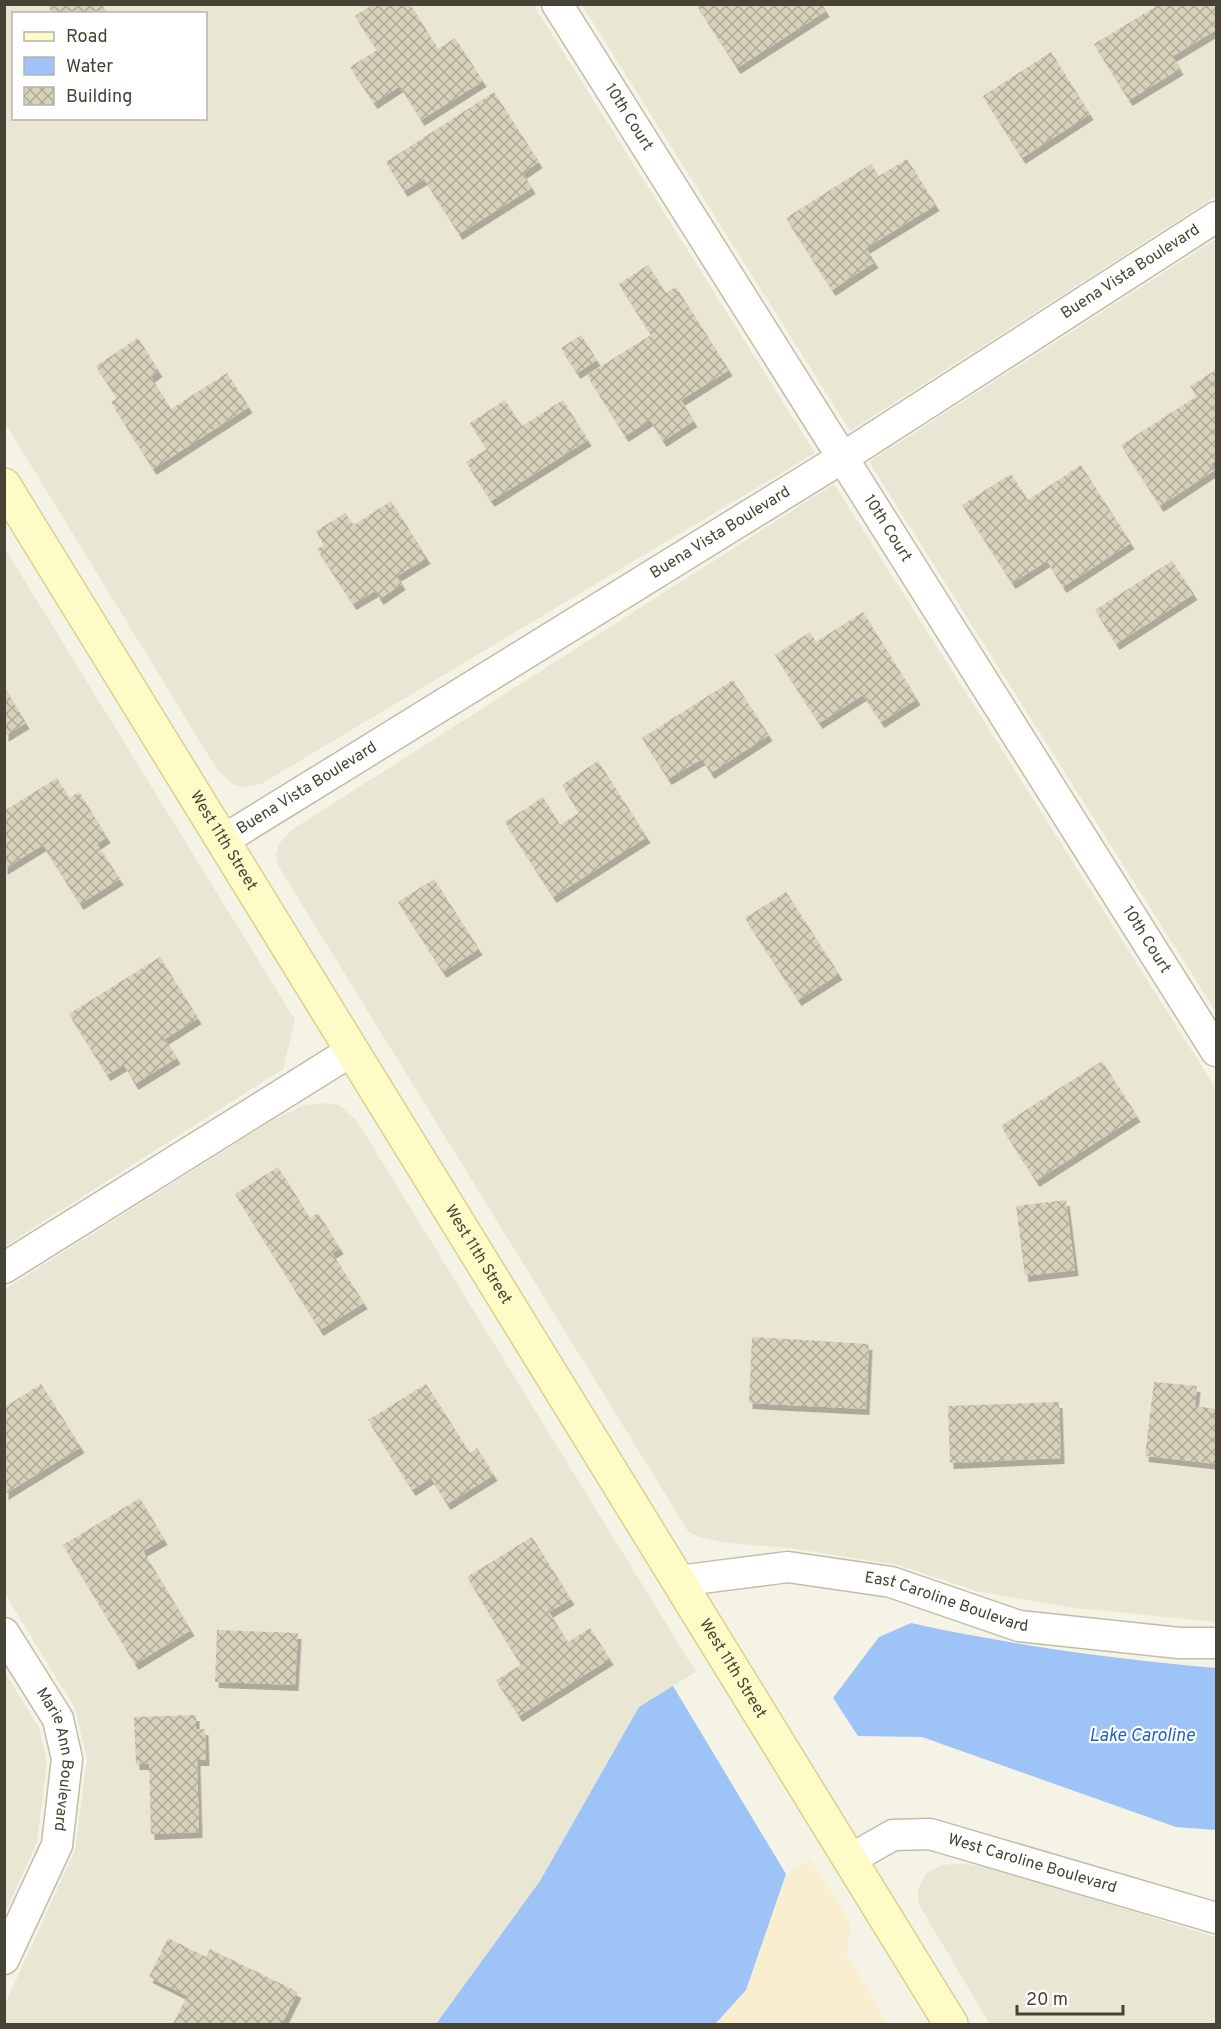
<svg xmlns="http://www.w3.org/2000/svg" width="1221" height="2029" font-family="Overpass,sans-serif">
<defs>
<pattern id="building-cross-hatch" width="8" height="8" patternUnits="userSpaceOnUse" patternTransform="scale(1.5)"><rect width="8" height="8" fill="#d7d1ba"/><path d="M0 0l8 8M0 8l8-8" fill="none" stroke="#b0ab98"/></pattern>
<filter id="shadow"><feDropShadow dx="3.5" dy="6" stdDeviation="0" flood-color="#0004"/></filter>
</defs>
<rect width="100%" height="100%" fill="#f5f3e6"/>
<path fill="#e9e6d4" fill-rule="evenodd" d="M533,4L815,453L261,784L246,787L234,785L218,771L5,423V5ZM14,14H206V118H14Z
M582,5H1216V196L850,431Z
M1216,239V1012L869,462Z
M834,484L1216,1089V1622L1067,1607L976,1591L899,1565L789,1548L727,1543L698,1537L688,1531L279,867L276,855L279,844L290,831Z
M4,547L295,1020L283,1069L5,1246Z
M321,1103L339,1105L357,1121L696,1672L639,1707L540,1881L436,2024H5V2004L75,1850L87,1759L75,1708L5,1594V1289L273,1120L302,1106Z
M5,1673L39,1728L47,1763L37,1842L5,1913Z
M966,1864L996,1869L1216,1937V2024H990L918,1903V1889L926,1874L941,1865Z"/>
<path fill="#f9eecf" d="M810,1859L849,1920L851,1929L846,1953L888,2024H715L746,1990L786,1874Z"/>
<path fill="#9dc3f7" d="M911,1623C1011,1645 1114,1659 1216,1668V1830L1176,1827L922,1737L858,1736L833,1698L879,1637Z
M673,1686L786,1874L746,1990L715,2024H436L540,1881L639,1707Z"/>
<path fill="url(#building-cross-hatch)" filter="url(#shadow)" d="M47,4H102L107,14H48L51,11Z
M373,4H410L438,49L455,38L483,81L421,120L400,86L374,103L350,67L377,50L355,16Z
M696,4H822L826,11L737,68Z
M1160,4H1216V30L1173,56L1180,69L1129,100L1094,44Z
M1051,52L1090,114L1022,158L983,96Z
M494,92L539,162L523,173L532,188L459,234L424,179L404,191L386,162Z
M907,159L936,205L866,248L875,262L832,290L786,218L871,164L879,176Z
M648,265L666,293L676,287L729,370L681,400L694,421L663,441L650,420L625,436L587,375L651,335L619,284Z
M581,335L597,360L577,373L561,348Z
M138,338L159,371L151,377L171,409L227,373L249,407L153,469L111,402L117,398L96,366Z
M1216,370V460L1211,464L1215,470L1160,506L1121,445L1197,396L1190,386Z
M505,400L522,426L563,400L588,440L491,501L466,462L487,449L470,423Z
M1081,465L1131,543L1063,587L1047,561L1012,583L962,505L1011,474L1028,500Z
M391,501L427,558L397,576L402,584L380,599L375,591L353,604L317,549L324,545L316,531L345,513L354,525Z
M1172,561L1194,594L1116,644L1095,610Z
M863,612L917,699L881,722L863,695L819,723L775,655L810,632L816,642Z
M733,680L769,735L711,773L702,759L668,779L642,738Z
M5,688L26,723L5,736Z
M598,761L647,837L553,897L505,822L543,797L560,825L579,813L562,785Z
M57,778L69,798L79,792L107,837L97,844L120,879L80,904L43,845L4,869V811Z
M434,879L479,949L443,972L398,902Z
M786,892L839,974L798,1000L745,918Z
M160,957L198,1018L165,1039L177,1058L135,1084L124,1065L107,1075L69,1014Z
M1102,1061L1137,1116L1036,1181L1001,1126Z
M278,1167L310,1218L318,1213L340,1248L332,1253L364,1303L320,1330L235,1194Z
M1066,1200L1075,1270L1025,1276L1016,1206Z
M752,1337L869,1344L866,1409L749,1403Z
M1154,1382L1197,1386L1195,1406L1216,1409V1464L1145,1456Z
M41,1384L81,1447L5,1494V1407Z
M426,1384L470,1453L477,1448L494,1475L447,1504L431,1478L412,1490L368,1420Z
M1059,1402L1061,1458L950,1463L948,1406Z
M140,1498L164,1539L143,1551L191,1630L135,1664L63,1545Z
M532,1537L571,1599L549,1612L568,1642L590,1628L610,1659L519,1716L496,1680L521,1665L467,1577Z
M217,1630L298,1633L295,1685L215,1682Z
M196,1715V1729H205L206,1760H197L199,1832L151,1834L149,1764H136L134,1717Z
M168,1938L206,1957L210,1949L298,1992L282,2024H173L187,1996L149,1977Z"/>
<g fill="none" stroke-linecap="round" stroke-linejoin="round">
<g stroke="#c1bda8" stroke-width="33">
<g id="street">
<path id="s1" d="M557,4L1216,1051"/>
<path id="s2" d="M222,841L842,458L1216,217"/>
<path d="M4,1268L353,1050"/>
<path id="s3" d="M678,1581L788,1567L891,1582L1019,1626L1179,1643H1216"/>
<path id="s4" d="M4,1633L58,1719L67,1759L57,1845L4,1959"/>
<path id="s5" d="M849,1860L893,1835L930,1834L1216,1918"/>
</g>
</g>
<g stroke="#d8d292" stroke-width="36">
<g id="secondary">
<path id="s6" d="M4,485L951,2024"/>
</g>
</g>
<use href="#street" stroke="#fff" stroke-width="30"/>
<use href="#secondary" stroke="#fffbc6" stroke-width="33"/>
</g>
<g text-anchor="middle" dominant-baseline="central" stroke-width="4.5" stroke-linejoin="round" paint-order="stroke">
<g font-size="16" fill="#484435" stroke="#fff">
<text stroke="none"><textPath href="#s1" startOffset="134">10th Court</textPath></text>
<text stroke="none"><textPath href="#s2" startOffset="1072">Buena Vista Boulevard</textPath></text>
<text stroke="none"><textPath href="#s1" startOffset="620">10th Court</textPath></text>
<text stroke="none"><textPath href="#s2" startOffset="586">Buena Vista Boulevard</textPath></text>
<text stroke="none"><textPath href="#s2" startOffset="100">Buena Vista Boulevard</textPath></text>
<text stroke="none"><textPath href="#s6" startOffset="418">West 11th Street</textPath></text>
<text stroke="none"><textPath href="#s1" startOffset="1106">10th Court</textPath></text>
<text stroke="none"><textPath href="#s6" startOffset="904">West 11th Street</textPath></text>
<text stroke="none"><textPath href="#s3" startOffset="274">East Caroline Boulevard</textPath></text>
<text stroke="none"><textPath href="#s6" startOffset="1390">West 11th Street</textPath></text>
<text stroke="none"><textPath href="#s4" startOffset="141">Marie Ann Boulevard</textPath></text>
<text stroke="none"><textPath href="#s5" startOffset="194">West Caroline Boulevard</textPath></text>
</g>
<g font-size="18" font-style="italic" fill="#2363bf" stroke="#fff">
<text x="1142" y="1736">Lake Caroline</text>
</g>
</g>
<rect width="1221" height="2029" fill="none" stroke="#484435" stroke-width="12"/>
<rect x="12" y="12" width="195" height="108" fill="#ffffff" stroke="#b6b4ae" stroke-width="1.5"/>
<rect x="24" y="32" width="30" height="9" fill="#fffbc6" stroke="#b6b4ae" stroke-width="1.5"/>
<text x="66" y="42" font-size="18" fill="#484435">Road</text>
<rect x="24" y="57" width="30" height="18" fill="#9dc3f7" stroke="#b6b4ae" stroke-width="1.5"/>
<text x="66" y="72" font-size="18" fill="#484435">Water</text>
<rect x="24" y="87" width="30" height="18" fill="url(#building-cross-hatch)" stroke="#b6b4ae" stroke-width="1.5"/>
<text x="66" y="102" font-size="18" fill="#484435">Building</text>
<path d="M1017 2005v9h106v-9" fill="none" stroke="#484435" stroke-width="3"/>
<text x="1026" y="2005" font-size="18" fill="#484435" stroke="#ffffff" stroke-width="4.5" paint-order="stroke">20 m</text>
</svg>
